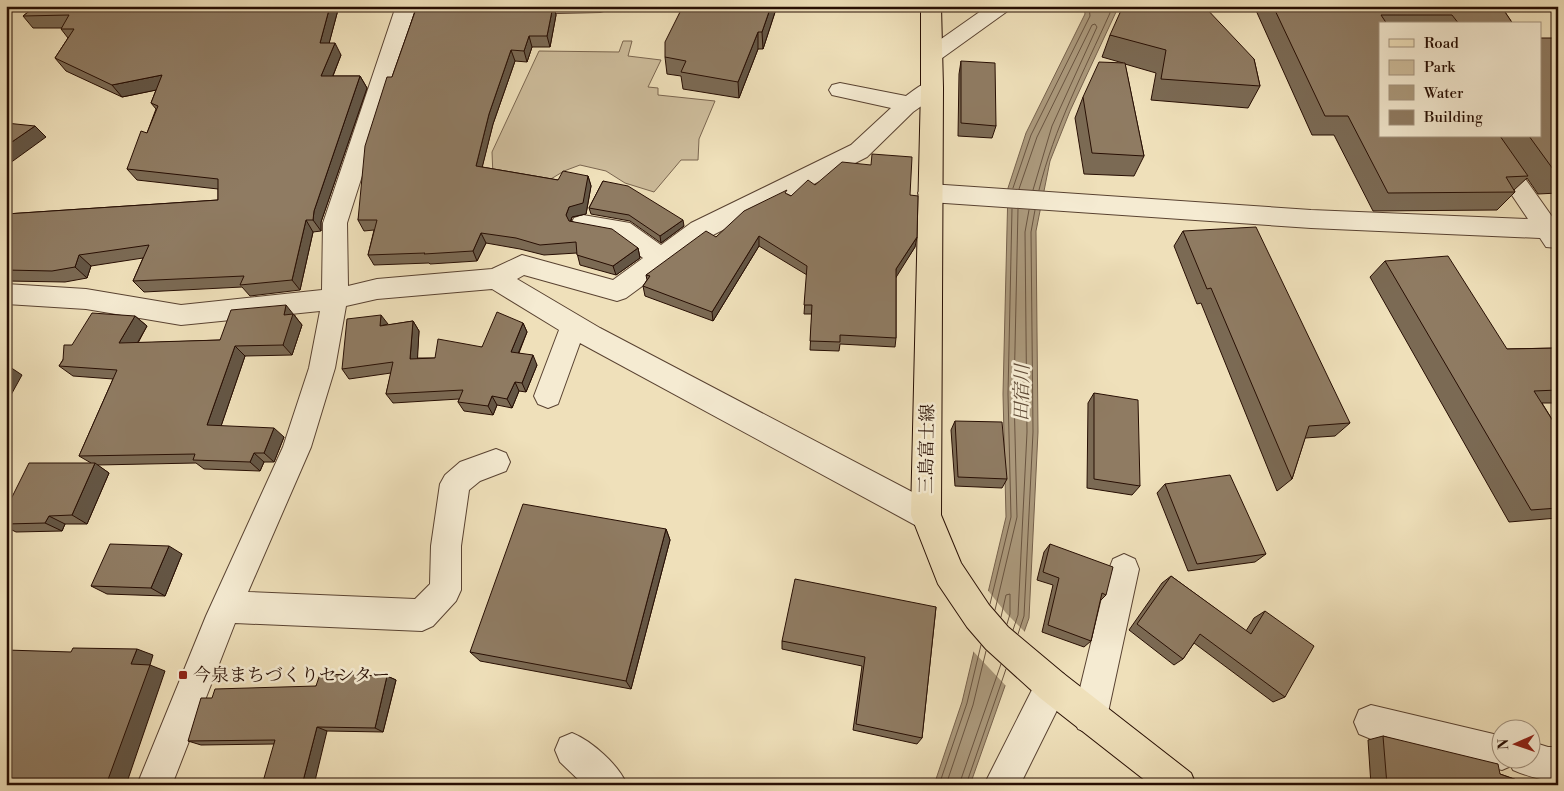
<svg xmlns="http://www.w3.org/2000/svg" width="1564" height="791" font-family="'Libre Bodoni','Noto Serif JP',serif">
<rect width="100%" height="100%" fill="#efe0ba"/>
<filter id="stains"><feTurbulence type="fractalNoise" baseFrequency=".004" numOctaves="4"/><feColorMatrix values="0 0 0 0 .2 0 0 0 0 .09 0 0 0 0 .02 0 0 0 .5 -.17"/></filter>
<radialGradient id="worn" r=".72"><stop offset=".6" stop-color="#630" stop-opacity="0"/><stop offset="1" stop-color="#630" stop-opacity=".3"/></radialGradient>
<path fill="#cdbc9b" stroke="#7a654f" d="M623,41H632L628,56L661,60L648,87L658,88V95L715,101L699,139L698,160H681L654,192L625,183L606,171L580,165L564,171L546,182L493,176L492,152L539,51L619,52Z"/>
<path fill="#ab997c" stroke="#76614c" d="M1084,6H1114L1116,12L1070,111L1050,161L1036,231L1038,432L1029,618L970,785H934L962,702L1006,517L1003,394L1008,188L1026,133L1085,14Z"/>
<path fill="#efe0ba" d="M986,588L1006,613L1026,633L1007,687L972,650Z"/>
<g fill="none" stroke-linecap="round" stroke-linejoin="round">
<path stroke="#695440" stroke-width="1" d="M1013,188L1031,135L1090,16L1089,6
M1019,189L1037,137L1092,25L1095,24L1097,27L1052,126L1033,190
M1039,190C1054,128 1084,71 1110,13V6
M990,604L1011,517L1008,394L1012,209
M995,610L1017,517L1014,394L1018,209
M1001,617L1006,595L1010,594V614L1007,624
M1013,630L1018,615L1027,432L1025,232L1029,210
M1018,634L1024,616L1033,432L1031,232L1035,210
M939,785L967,703L981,645
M946,785L973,705L986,651
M959,785L1001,664
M966,785L1006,669"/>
<g stroke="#594231" stroke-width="2">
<path id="minor" d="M396,6H416L347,223L348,286L377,279L492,269L522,255L613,280L643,258L615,237L574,230L571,224L574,218L583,215L630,223L661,245L691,223L851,145L891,108L832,95L829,90L832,85L840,83L906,96C917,88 926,79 940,83L943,88L940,93L913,112L867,157L709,237L626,298L617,301L524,275L517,279L600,328L937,505L941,515L937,525L926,529L915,525L580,343L558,404L548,408L538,404L534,396L559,330L492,289L377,299L346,306L335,368L311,447L248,592L415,599L430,584L431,546L440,484L445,475L460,462L496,449L506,453L510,462L506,471L480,481L469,490L461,546V590L456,601L433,626L422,631L235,623L172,785H137L206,616L283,447L309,368L320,311L181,325L86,309L6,304V284L86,289L181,305L322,290L323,223Z
M508,6H610L607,10L600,12L517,14L510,12L507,8Z
M988,6H1012L1009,10L938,61L931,63L924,61L921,56L924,51Z
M1472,136H1495L1558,225V248L1546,247L1540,238L1311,228L930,202L922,199L918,193L922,187L930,184L1311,210L1528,219Z
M1124,554L1135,559L1139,569L1107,717L1102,729L1090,734L1078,729L1073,717L1109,569L1113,559Z
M1052,669L1064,674L1069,686L1020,785H984L1040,674Z
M1371,705L1502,736V758H1532V742L1548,747H1558V781C1542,781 1527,776 1513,770L1511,766L1502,770L1371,739L1359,734L1354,722L1359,710Z
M572,733C592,741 619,765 627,785H584L560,762L555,750L560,738Z"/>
</g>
<g stroke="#270e03" stroke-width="2">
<path id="primary" d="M921,6H941L943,88L941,515L961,563L989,605L1008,627L1064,674L1191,773L1196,785H1151L1040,698L986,649L967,627L938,584L911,515L921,88Z"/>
</g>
<use href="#minor" fill="#f5ebd2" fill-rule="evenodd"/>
<use href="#primary" fill="#efe0ba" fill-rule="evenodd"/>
</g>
<path fill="#7b6a54" stroke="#270e03" d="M36,6H339L329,43L341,55L333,76H360L367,88L321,222V231L313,232L300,290L250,296L242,287L144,292L133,281L143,258L91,266L87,278L65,282L6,281V214L218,200V189L137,180L127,169L147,133L156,109L151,103L156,90L122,97L66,71L55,58L68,38L61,29L62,28H33L23,16Z
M417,6H554L556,15L550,47H532L527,62L515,61L493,124L482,167L558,180L588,176L591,186L586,214L572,217L571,221L638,248L640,258L616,275L580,265L577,253L544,255L520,249L486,243L477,261L430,264L429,263L374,265L368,255L374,230L364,231L358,220L392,77Z
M777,6L763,49H758L739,98L683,89L681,76L667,74L665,57Z
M1254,6H1501L1513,24H1380V136H1540L1558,38V193L1538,194L1527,178L1514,190L1515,192L1497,210L1373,211L1334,135H1312Z
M1110,35L1254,59L1260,86L1248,108L1151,100L1156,73L1125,64L1144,156L1134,176L1084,174L1075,118L1083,97L1123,63L1102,57Z
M961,61L996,126L992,138L958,136L959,74Z
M603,181L684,226L661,243L630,221L591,214L589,208Z
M815,185L910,195L915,247L896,276V338L895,347L840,344L839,351L810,350L812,314H804L807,275L759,246L713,321L645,296L643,286L647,280L646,275L716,237L787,194L791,196Z
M1183,231L1350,423L1335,436L1305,438L1292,479L1277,491L1201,303L1197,304L1174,246Z
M1385,261L1507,349L1558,348V403H1542L1558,429V518L1509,522L1370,277Z
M295,315V316L302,325L292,355L245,356L221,426L284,437L274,462H264L260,471L204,469L196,463L97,465L109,473L87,524H65L62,531L16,532L6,527V509L91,463L79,456L113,379L73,376L59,366L72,345L135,316L147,326L138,343L220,340Z
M413,321L419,331L417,358H435L482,347L523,323L527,332L519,353L537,365L526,392L519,391L512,408L497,405L493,415L464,411L458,402L459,399L393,403L386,394L391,373L349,379L342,369L388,325Z
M1094,393L1140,486L1132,495L1087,488L1088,403Z
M955,421L1007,479L1002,488L955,486L951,430Z
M1165,484L1266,554L1255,562L1188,571L1157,493Z
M666,529L670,540L631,689L480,661L470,652Z
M1050,544L1106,595L1100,601L1091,641L1084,647L1042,632L1053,585L1037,580L1044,552Z
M182,554L165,596L107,594L91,586Z
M1171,576L1246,631L1254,618L1265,611L1285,697L1273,702L1194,643L1183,659L1174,665L1129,630L1162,583Z
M936,607L922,738L917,744L853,730L862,666L782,649V641Z
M387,676L396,680L383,732L327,731L274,744L201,745L188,741L316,686Z
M1383,736L1500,774L1531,785H1371L1368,740Z"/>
<path fill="#645645" stroke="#270e03" d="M330,6H339L326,55L320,43Z
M553,6H554L556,15L550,47L547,36Z
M771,6H777L763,49L762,32Z
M758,32V49L739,98L738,82Z
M529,36L532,47L527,62L524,51Z
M335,43L341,55L328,88L321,76Z
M511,50L515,61L493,124L480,176L476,166L489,114Z
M162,75L171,87L122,97L112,85Z
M360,76L367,88L321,222V231L313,220L314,211Z
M35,126L46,137L6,166V146Z
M588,176L591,186L586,214L572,217L569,225L566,215L569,207Z
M306,220L313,232L300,290L292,280Z
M683,220L684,226L661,243L660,236Z
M481,233L486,243L477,261L473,251Z
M759,236V246L713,321L712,312Z
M917,237L915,247L895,279L896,269Z
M638,248L640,258L616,275L613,266Z
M79,255L91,266L87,278L75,267Z
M286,305L302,325L292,355L283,345L284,315Z
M381,315L388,324L380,326Z
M135,316L147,326L131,354L119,343Z
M413,321L419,331L417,368L410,359Z
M523,323L527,332L515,361L511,352Z
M235,346L245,356L218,435L207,425Z
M533,355L537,365L526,392L522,383Z
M7,365L22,375L6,404V366Z
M515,382L519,391L512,408L507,399Z
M492,396L497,405L493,415L488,406Z
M274,428L284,437L274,462L264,453Z
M254,453L264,462L260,471L250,462Z
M95,463L109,473L87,524L72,515Z
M49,516L65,524L62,531L45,523Z
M666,529L670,540L631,689L626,681Z
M169,546L182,554L165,596L151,588Z
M137,649L153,655L150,665L165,671L126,785H106L131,664Z
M387,676L396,680L383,732L375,728Z
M317,727L327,731L314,785H302Z"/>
<path fill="#8f7b62" stroke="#270e03" d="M36,6H330L320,43H335L321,76H360L314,211L313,220H306L292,280L240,285L244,276L133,281L149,245L79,255L75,267L52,271L6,270V214L218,200V179L127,169L141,131L147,133L158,106L151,103L162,75L112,85L55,58L74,29H61L69,15L23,16Z
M417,6H553L547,36H529L524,51L511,50L489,114L476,166L558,180L563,171L588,176L583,203L569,207L566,215L569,221L612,229L638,248L613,266L577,255L576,242L540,245L516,238L481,233L473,251L424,254L425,253L368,255L377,220H358L365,146L387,77H392Z
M683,6H771L762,32H758L738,82L681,72L686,61L665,57V42Z
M1123,6H1204L1254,59L1260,86L1161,79L1166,50L1110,35Z
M1273,6H1501L1513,24H1459L1452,15H1381L1387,24H1380V136H1500L1528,176L1506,177L1515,192L1388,193L1348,116H1325Z
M1540,38H1558V176L1529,136H1540Z
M961,61L995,63L996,126L961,123Z
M1099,62L1125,63L1144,156L1092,153L1083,97Z
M6,123L35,126L6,146Z
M872,154L912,157L910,195L918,196L917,237L896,269V338L840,335V342L810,341L812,305H804L807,266L759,236L712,312L643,286L650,276L646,275L706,231L716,237L744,211L787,190L785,193L791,196L808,180L815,185L842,162L871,165Z
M603,181L628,186L683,220L660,236L629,215L589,208Z
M1256,227L1350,423L1309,426L1292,479L1211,288L1207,289L1183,231Z
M1448,256L1507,349L1558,348V390L1534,391L1558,429V508L1531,510L1385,261Z
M286,305L284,315L293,314L283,345L235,346L207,425L274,428L264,453H254L250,462L193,460L195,454L79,456L117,370L59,366L63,360L64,345H72L92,313L135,316L119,343L220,340L231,310Z
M497,312L523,323L511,352L533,355L522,383L515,382L507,399L492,396L488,406L458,402L463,390L386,394L393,362L342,369L347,319L381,315L380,326L413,321L410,359L435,358L438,339L482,347Z
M1094,393L1138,400L1140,486L1094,479Z
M955,421L1002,422L1007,479L958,477Z
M29,463H95L72,515L49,516L45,523L6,524V509Z
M1230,475L1266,554L1197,564L1165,484Z
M523,504L666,529L626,681L470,652Z
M110,544L169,546L151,588L91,586Z
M1050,544L1113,567L1106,595L1102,593L1091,641L1048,625L1059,578L1043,572Z
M1171,576L1251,634L1265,611L1314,646L1285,697L1200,634L1183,659L1137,624Z
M795,579L936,607L922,738L856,724L865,657L782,641Z
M73,648L137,649L131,664L150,665L106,785H6V650L71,652Z
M320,674L387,676L375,728L317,727L302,785H262L275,740L188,741L201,698H212L215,689L316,686Z
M1383,736L1498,764L1500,774L1531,785H1387Z"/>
<rect fill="#8f2418" stroke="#f5ebd2" stroke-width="2" x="178" y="670" width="10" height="10" rx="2.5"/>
<g text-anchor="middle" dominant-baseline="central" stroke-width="5" stroke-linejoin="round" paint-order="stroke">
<g font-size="18" fill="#270e03" stroke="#f5ebd2">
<text transform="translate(927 449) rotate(-89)">三島富士線</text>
</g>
<g font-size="18" fill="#270e03" stroke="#f5ebd2" text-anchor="start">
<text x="193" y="675">今泉まちづくりセンター</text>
</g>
<g font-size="19" font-style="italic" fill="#624d39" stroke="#f5ebd2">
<text transform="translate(1022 393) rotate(-89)">田宿川</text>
</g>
</g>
<rect width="1564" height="791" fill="none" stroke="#efe0ba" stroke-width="25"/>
<rect x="8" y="8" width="1549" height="776" fill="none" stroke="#270e03" stroke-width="2.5"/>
<rect x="12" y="12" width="1539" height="766" fill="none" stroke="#270e03"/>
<rect x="1379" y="22" width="162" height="115" fill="#f5ebd2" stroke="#a3937f"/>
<rect x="1389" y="39" width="25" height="8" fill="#efe0ba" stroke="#a3937f"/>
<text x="1424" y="48" font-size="15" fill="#270e03">Road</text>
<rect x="1389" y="60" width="25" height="15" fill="#cdbc9b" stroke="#a3937f"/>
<text x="1424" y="72" font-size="15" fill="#270e03">Park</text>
<rect x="1389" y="85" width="25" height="15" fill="#ab997c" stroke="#a3937f"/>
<text x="1424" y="98" font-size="15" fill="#270e03">Water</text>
<rect x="1389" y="110" width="25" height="15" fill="#8f7b62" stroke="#a3937f"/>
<text x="1424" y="122" font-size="15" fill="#270e03">Building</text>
<g transform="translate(1516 744) rotate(268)"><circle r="24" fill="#f5ebd2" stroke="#a3937f"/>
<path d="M0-4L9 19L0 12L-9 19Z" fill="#8f2418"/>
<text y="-8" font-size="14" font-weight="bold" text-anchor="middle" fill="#270e03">N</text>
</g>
<rect width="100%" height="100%" filter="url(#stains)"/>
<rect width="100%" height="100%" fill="url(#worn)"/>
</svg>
